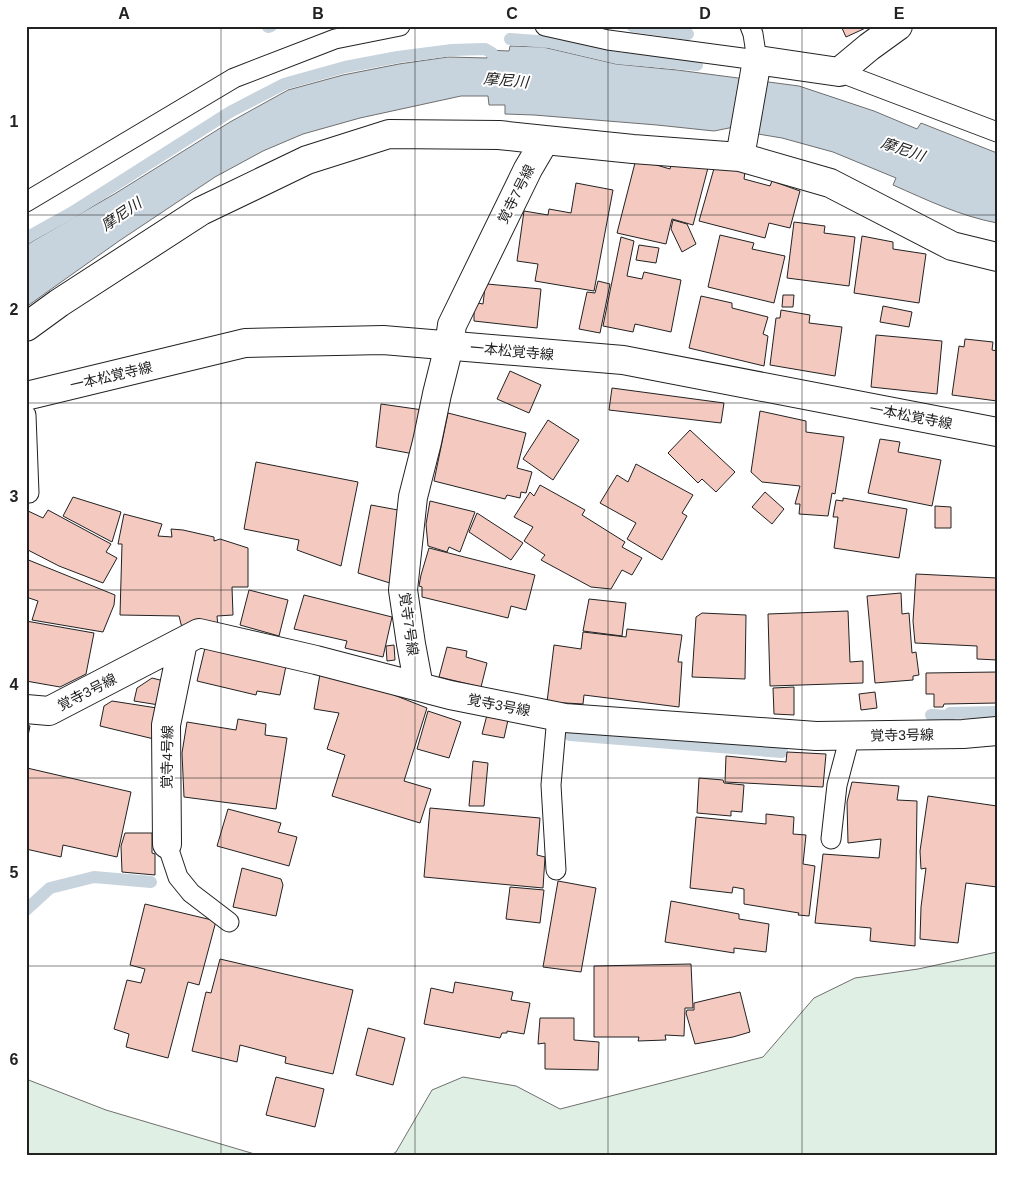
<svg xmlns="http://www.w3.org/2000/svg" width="1023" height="1181" font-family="Arial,'Noto Sans JP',sans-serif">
<rect width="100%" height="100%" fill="#fff"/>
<path fill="#e0efe3" stroke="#6f6f6f" d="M997,952V1155H391L396,1152L432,1090L463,1077L516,1086L560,1109L763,1057L814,998L855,978L918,969Z
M26,1079L106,1110L258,1155H26Z"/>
<path fill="#c7d3dd" stroke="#6f6f6f" d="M510,46L543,47L616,64L677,70L799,86L874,111L917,129L921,123L997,153V223C960,216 927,200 893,185L896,178L833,152L782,138L758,134L734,127L714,131L657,125L534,115L505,114V105H489L488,96H461L360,118L303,134L263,151L215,177L119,241L26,307V245L116,193L230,122L288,90L343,75L399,64L448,57L487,58L488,50L509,51Z"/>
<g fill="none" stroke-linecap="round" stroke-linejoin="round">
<path stroke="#c7d3dd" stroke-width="12" d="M632,26L688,34
M268,27L271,26
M510,39L549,42L617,58L697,65
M26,238L71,213L230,112L284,84L345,67L398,57L452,50L485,49L492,53
M931,715L950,716V713L997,712
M570,735L782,752
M26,910L50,888L94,877L151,882"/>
</g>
<path fill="#f3c9c0" stroke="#222" d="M841,26H870L846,37Z
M636,159L670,169L672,161L709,164L693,225L672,219L666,244L617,233Z
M715,165L745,172L744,179L770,186L772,181L800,191L790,228L769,223L765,238L699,221Z
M576,183L613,190L594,291L535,281L538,264L517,261L524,211L548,215L549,209L571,213Z
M673,220L687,224L696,244L682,252L671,229Z
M794,222L825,226L824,233L855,237L849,286L787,278Z
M720,235L754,243L752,249L785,256L774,303L708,287Z
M862,236L893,242V249L926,254L919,303L854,293Z
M621,237L634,241L627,276L642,279L644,272L681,280L671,332L635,324L633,332L603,326Z
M639,245L659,248L656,263L636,260Z
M598,281L610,284L600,333L579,329L587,292L595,293Z
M487,284L541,289L537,328L474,321V309L478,303L483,304L485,287Z
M783,295H794L793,307H782Z
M701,296L732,303V308L768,317L763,334L768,336L764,366L689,348Z
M883,306L912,312L909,327L880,322Z
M781,310L810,315L809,323L842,327L835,376L770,365L776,318H780Z
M876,335L942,341L937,394L871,387Z
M965,339L993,342L992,350L997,351V401L952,395L959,346L964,347Z
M510,371L541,385L529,413L497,399Z
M612,388L724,403L721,423L609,410Z
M381,404L423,410L414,454L376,447Z
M760,411L806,421V432L844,437L835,494L832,493L828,516L799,514L800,504H795L800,486L762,482L751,472Z
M448,413L526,433L517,468L532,472L526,493L521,492L520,498L507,495L505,499L434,481Z
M548,420L579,440L553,480L523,459Z
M690,430L735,472L716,492L702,479L698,483L668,453Z
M880,439L900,442L898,452L941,460L932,506L868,493Z
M256,462L358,482L341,566L297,550L299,540L244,529Z
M636,464L693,495L682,513L687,516L662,560L627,539L636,523L600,503L617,475L628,482Z
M540,485L585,510L582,515L625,542L622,547L642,558L632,575L622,570L611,589L591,587L541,560L545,555L524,541L533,527L514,517L530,492L534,496Z
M765,492L784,509L772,524L752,507Z
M73,497L121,512L112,542L63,516Z
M843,498L907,509L899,558L834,548L838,517H833L836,500L843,501Z
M430,501L475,512L460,552L449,547L447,552L428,546L426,524Z
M371,505L398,510L393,584L358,573Z
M935,506L951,507V528H935Z
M26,510L43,518L48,510L111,544L106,552L117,558L103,583L59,566L26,549Z
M477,513L523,543L511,560L469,532Z
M124,514L162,524L158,536L172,537L171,529L183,530L214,537V541L220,539L248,548V587H232L233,615L217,616L218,627L182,628L179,616L120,615L122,544H118Z
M429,548L535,575L526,610L511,606L508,618L422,597V587L419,586L421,575Z
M26,559L115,595L114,605L103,632L32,620L38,601L26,597Z
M916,574L997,578V660L977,659V646L915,643L913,621Z
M249,590L288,600L279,636L240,625Z
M901,593L902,614L909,613L912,653L916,652L919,675L913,676V680L875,683L867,596Z
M304,595L392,617L383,657L345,648L347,641L294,629Z
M589,599L626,603L622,636L583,631Z
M848,611L850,662L863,661V683L770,686L768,614Z
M702,613L746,615L745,679L692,677L696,617Z
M26,621L94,633L86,674L60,687L26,681Z
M627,629L682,635L678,662H682L679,707L584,695L583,704L547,702L554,645L581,649L583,632L626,637Z
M394,645L395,660L387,661L386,646Z
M447,647L467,651L466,657L487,663L481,687L439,677Z
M205,648L286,666L280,695L257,691L256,695L197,681Z
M997,672V703L944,704L943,707H934V694H926V673Z
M320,674L366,684L427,708L404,781L431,789L420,823L332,796L345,755L327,749L339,713L314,709Z
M152,678L164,681L159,705L134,701L137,688Z
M794,687V715L774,714L773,688Z
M875,692L877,708L861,710L859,694Z
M112,701L157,708L154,739L100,726L104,706Z
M428,711L461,722L449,758L417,749Z
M487,715L508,720L504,738L482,734Z
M238,719L266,724L265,735L287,738L276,809L184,797L182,753L187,722L236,730Z
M26,725L30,726L26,746Z
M787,752L826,754L823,787L725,782L726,756L786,762Z
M473,761L488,763L484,806H469Z
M27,768L131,792L117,857L63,845L61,857L26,849Z
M699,778L723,780L724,783L744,785L742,812L731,811V816L697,813Z
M852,782L899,786L897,800L917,801L915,946L870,941L871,928L815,923L823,854L879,858L881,839L848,843L847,802Z
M928,796L997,806V887L966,883L958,943L920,939L921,907L926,868L921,869L920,851Z
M430,808L540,818L537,855L545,857L543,888L424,877Z
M228,809L281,823L278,832L297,837L289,866L217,846Z
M766,814L794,817L793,834L806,835L803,864L815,866L809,916L798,915L799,913L744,904V889L733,887L732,893L690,888L696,817L766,824Z
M125,833H152V853L155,854V875L122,872L121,846Z
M242,868L281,879L283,885L276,916L233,907Z
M558,881L596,888L581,972L543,967Z
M510,887L544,890L540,923L506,919Z
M671,901L739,914V919L769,924L766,952L734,948V953L665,942Z
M145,904L216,921L199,985L188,982L168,1058L126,1047L129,1034L114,1029L127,980L141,983L145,969L130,965Z
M220,959L353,990L333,1074L285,1063L286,1057L240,1045L237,1062L192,1051L206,992L211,993Z
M691,964L693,1008H685L684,1036L665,1035L666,1040L638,1041L639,1037H594V966Z
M455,982L513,992L511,1000L530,1003L524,1034L507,1031V1033H502L500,1038L424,1024L431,988L453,993Z
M740,992L750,1032L733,1037L695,1044L686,1013L687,1010H694V1003Z
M540,1018H574V1040L599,1042L598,1070L545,1069V1043L538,1044Z
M368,1028L405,1038L393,1085L356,1075Z
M276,1077L324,1089L315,1127L266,1115Z"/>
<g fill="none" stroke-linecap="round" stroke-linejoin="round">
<g stroke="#222" stroke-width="21">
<path id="service" d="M545,26L608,40L757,60L753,34L750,26
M839,72L997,132
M26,202L234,78L335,39L400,26
M26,415L29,493
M831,839L837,785L850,736
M167,844L178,877L191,893L229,922
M556,870L551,785L557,716"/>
</g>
<g stroke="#222" stroke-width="30">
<path id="minor" d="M740,157L830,183L952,246L997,257
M26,327L59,303L201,211L307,160L389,134L499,135L545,140
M419,687L411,644L403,590L413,497L427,442L437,394L449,346L452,325L528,169L545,140L633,149L740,157L757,60L839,72L869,47L898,26
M26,709L49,711L199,633L316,660L450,695L565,718L816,736L963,734L997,731
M167,844L166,725L183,642"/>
</g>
<g stroke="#222" stroke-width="30">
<path id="secondary" d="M26,396L245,343L383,340L623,360L997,432"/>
</g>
<use href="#service" stroke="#fff" stroke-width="19"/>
<use href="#minor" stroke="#fff" stroke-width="28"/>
<use href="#secondary" stroke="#fff" stroke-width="28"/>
</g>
<path fill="none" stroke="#222" stroke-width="1" stroke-opacity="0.55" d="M221,26V1155M415,26V1155M608,26V1155M802,26V1155M26,215H997M26,403H997M26,590H997M26,778H997M26,966H997"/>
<g text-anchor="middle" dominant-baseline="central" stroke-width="4" stroke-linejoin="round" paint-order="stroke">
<g font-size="14" fill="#222" stroke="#fff">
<text transform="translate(516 194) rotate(-63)">覚寺7号線</text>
<text transform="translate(512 351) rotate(5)">一本松覚寺線</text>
<text transform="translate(111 376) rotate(-13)">一本松覚寺線</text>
<text transform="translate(911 416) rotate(11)">一本松覚寺線</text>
<text transform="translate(409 624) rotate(82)">覚寺7号線</text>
<text transform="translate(87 692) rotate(-27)">覚寺3号線</text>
<text transform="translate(499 705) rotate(11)">覚寺3号線</text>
<text transform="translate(902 735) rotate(-1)">覚寺3号線</text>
<text transform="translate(167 757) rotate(-89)">覚寺4号線</text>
</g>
<g font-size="15" font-style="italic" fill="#222" stroke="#fff">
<text transform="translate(506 80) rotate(5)">摩尼川</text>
<text transform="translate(903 149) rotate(19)">摩尼川</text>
<text transform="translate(121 214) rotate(-34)">摩尼川</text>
</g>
</g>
<rect width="1023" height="1181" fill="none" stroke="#ffffff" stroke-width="55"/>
<rect x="28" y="28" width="968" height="1126" fill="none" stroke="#222" stroke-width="2"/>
<g font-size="16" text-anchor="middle" font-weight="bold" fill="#222">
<text x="124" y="19">A</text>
<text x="318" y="19">B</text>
<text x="512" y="19">C</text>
<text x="705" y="19">D</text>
<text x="899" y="19">E</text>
<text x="14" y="127">1</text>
<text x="14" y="315">2</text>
<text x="14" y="502">3</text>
<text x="14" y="690">4</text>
<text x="14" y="878">5</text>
<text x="14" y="1065">6</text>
</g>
</svg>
